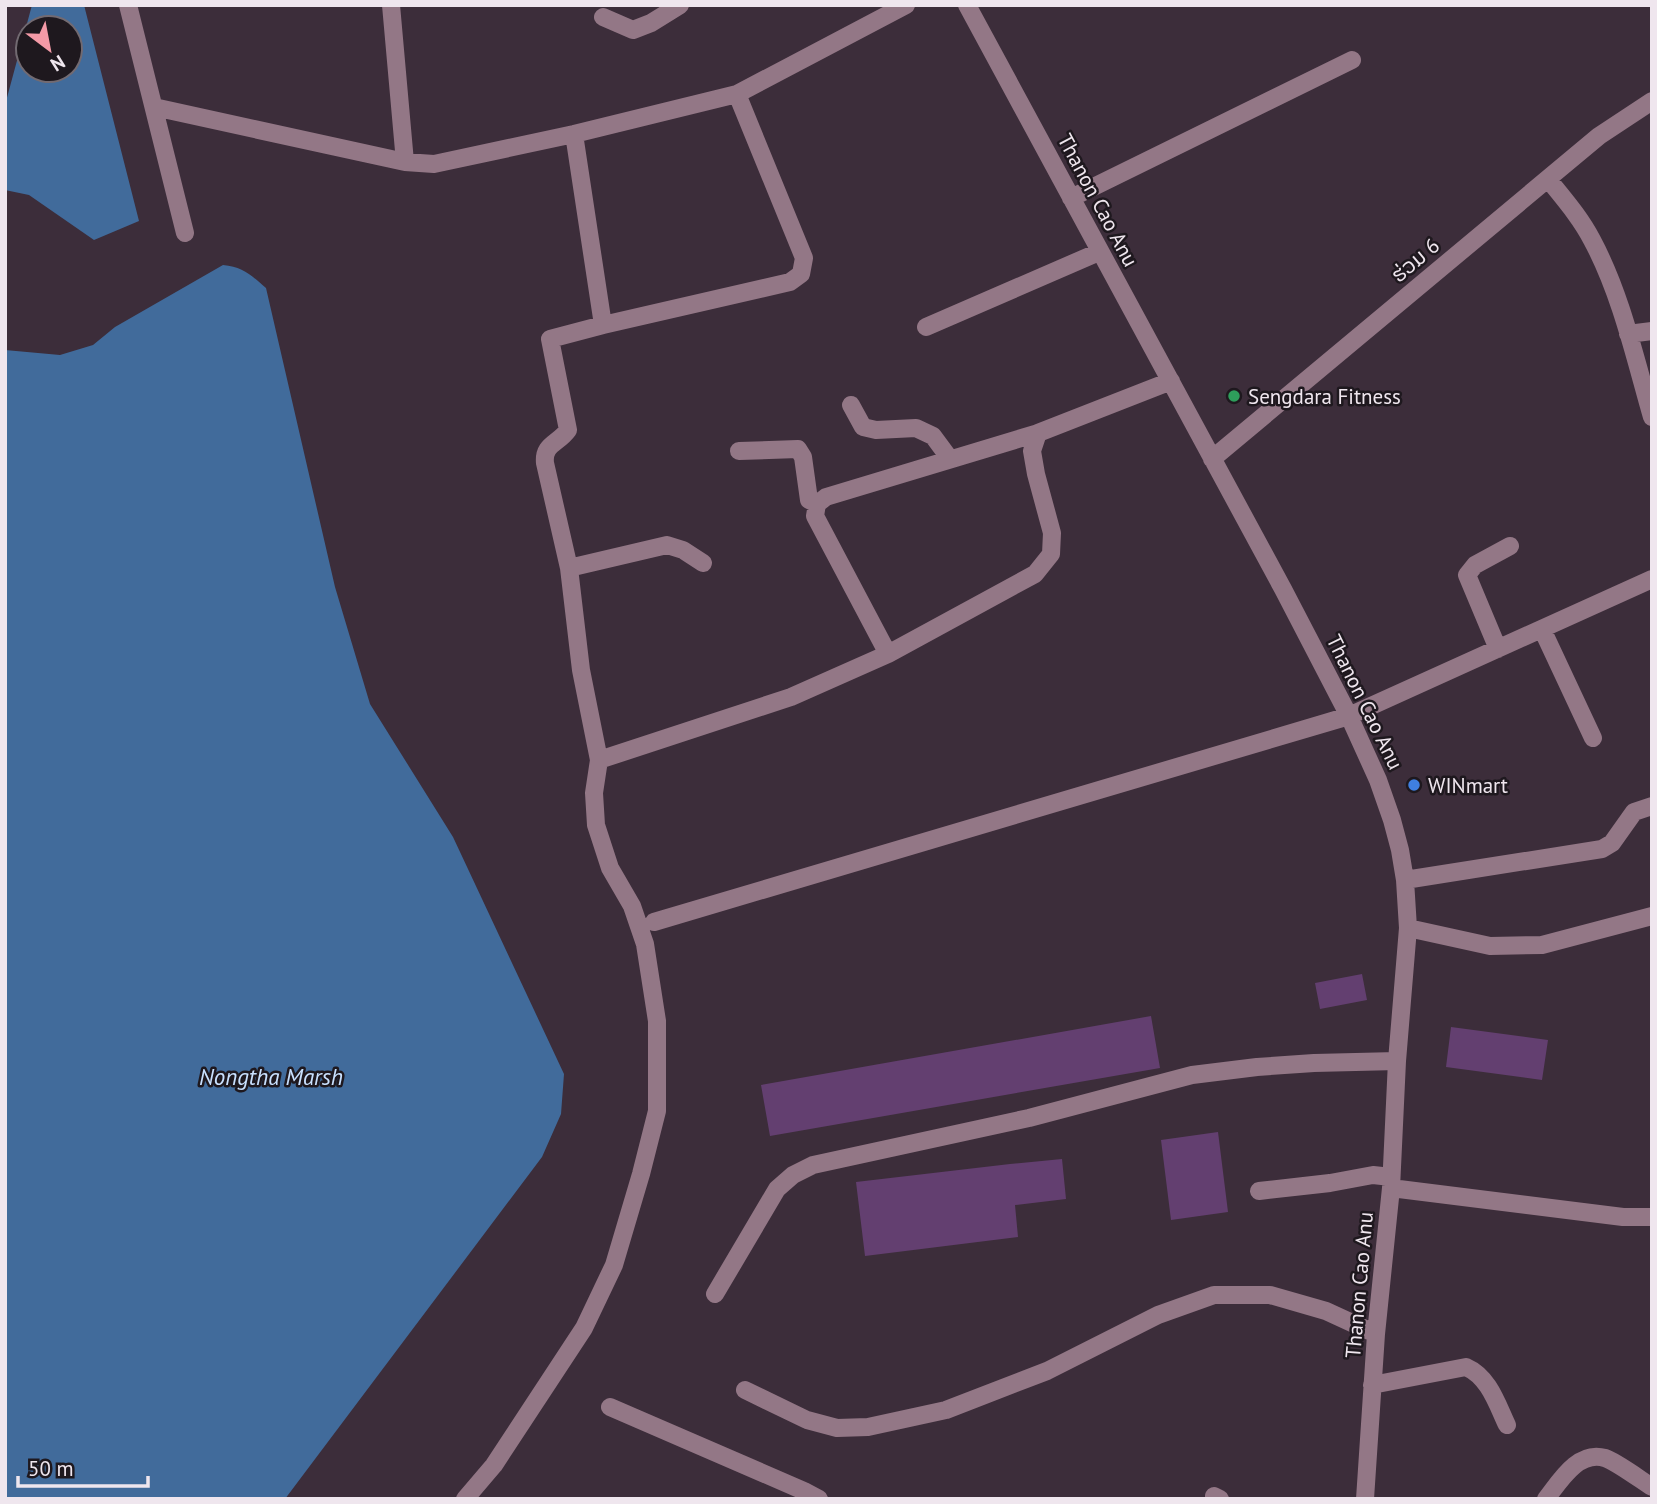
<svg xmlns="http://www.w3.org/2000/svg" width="1657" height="1504" font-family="'PT Sans','Noto Sans Lao',sans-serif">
<rect width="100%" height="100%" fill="#3c2d3a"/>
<path fill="#416b9b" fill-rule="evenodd" d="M32,5H84L139,221L94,240L29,195L5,190V105ZM28,28H70V70H28Z
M223,265C243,267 251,275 266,288L335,587L370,704L453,837L564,1074L561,1114L542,1157L285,1499H5V350L60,355L93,345L115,327Z"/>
<path fill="#633f70" d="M1362,974L1367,1000L1320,1009L1315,983Z
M1151,1016L1160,1068L770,1136L761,1085Z
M1451,1027L1548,1040L1542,1080L1446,1067Z
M1218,1132L1228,1212L1171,1220L1161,1140Z
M1062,1159L1066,1199L1015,1205L1018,1237L865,1256L856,1182L1010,1164Z"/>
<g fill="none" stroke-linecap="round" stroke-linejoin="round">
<path stroke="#937786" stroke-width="18" d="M128,5L185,233
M391,5L405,162
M967,5L1283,589L1349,716L1378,780L1392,820L1400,850L1405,880L1408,928L1397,1061L1391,1188L1376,1334L1365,1499
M603,17L633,30L651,23L680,5
M154,107L405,162L434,164L574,134L737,94L906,5
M574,134L603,325
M1548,179C1564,199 1580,217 1592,240C1621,294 1635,358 1652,417
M1071,198L1352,60
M926,327L1099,252
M1628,334L1652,331
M851,405L863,427L876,430L916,428L933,436L950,459
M739,451L798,449L803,457L809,500L817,504
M1212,459L1599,136L1652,101
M569,568L667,545L683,550L703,563
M1542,629L1593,738
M1498,649L1467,575L1475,565L1510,546
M888,654L815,516L817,504L826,497L1038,433
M599,760L791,697L888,654L1035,574L1051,554L1052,533L1036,474L1032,451L1038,433L1171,381
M1405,880L1602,849L1612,843L1634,812L1652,806
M654,922L1349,716L1652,579
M1408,928L1490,946L1542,945L1652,916
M1391,1188L1623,1217H1652
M1259,1191L1330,1183L1373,1175L1391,1177
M715,1294L777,1189L793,1175L813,1165L1029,1118L1192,1075L1257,1067L1314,1063L1397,1061
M1372,1385L1466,1367C1489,1377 1497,1404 1507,1425
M745,1390L807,1420L837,1428L868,1427L946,1410L1047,1371L1158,1315L1214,1295H1270L1326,1311L1376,1334
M610,1407L804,1491L819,1499
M1214,1496L1220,1499
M465,1499L494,1465L584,1328L614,1265L641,1174L657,1111V1021L645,944L632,906L610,868L596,825L594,793L599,760L581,670L569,568L545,463C543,444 558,444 568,430L550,339L603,325L790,282L801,274L804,258L737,94
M1546,1499C1560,1481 1578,1450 1605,1458C1615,1461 1641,1480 1652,1487"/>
</g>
<circle fill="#2e9e5b" stroke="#1e181e" stroke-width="2.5" cx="1234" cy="396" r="7"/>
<circle fill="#3f7fe0" stroke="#1e181e" stroke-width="2.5" cx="1414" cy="785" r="7"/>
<g text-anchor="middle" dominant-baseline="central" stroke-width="5" stroke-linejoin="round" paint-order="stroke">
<g font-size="21" fill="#efe6ee" stroke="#1e181e">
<text transform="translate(1098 200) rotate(62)">Thanon Cao Anu</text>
<text transform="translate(1415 260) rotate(-40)">ຮ່ວມ 6</text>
<text transform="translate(1365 702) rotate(64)">Thanon Cao Anu</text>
<text transform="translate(1359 1285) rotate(-85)">Thanon Cao Anu</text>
</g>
<g font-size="21" fill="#efe6ee" stroke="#1e181e" text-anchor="start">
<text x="1248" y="396">Sengdara Fitness</text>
<text x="1428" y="785">WINmart</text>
</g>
<g font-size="23" font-style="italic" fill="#c9e1ff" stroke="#1e181e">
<text x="271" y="1076">Nongtha Marsh</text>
</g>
</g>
<rect width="1657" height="1504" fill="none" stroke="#efe6ee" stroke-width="14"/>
<g transform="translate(49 49) rotate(148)"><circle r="33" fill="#1e181e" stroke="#726a71" stroke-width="2"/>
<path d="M0-5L12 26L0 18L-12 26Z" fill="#f49aa7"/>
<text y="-10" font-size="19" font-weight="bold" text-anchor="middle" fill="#efe6ee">N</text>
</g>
<path d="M18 1476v10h130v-10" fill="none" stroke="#efe6ee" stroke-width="3.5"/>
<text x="28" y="1476" font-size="21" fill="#efe6ee" stroke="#1e181e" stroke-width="5" paint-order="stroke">50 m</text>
</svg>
